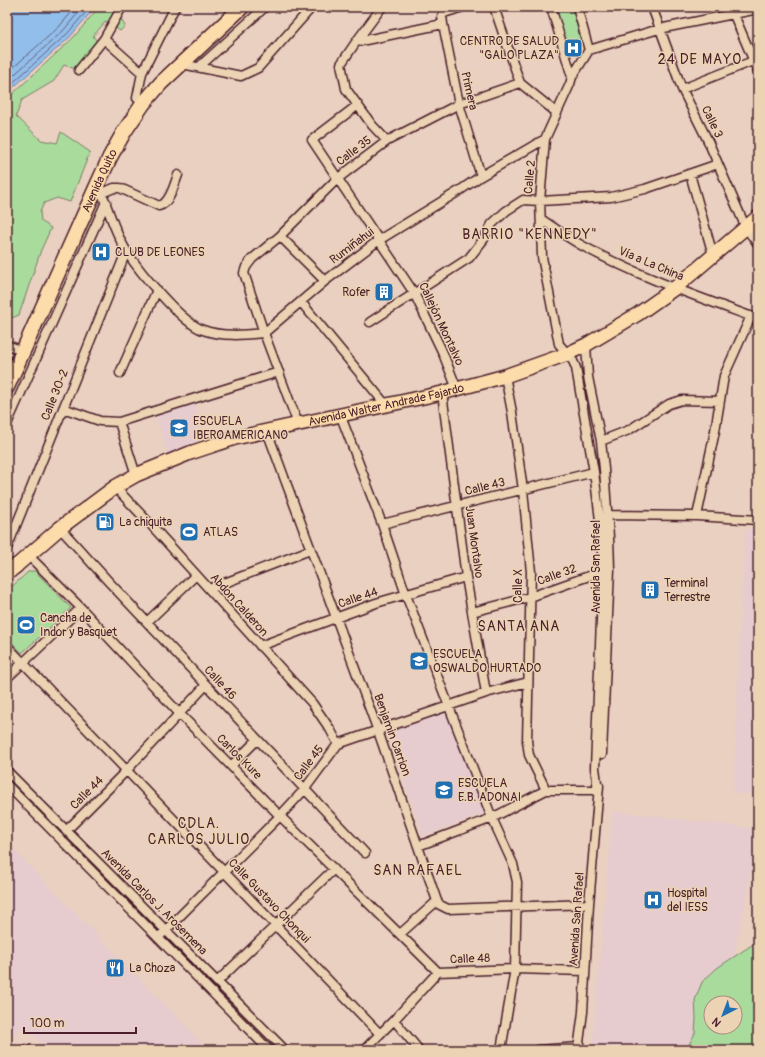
<svg xmlns="http://www.w3.org/2000/svg" width="765" height="1057" font-family="Pangolin,sans-serif">
<rect width="100%" height="100%" fill="#e9d0c0"/>
<filter id="ink" filterUnits="userSpaceOnUse"><feTurbulence type="fractalNoise" baseFrequency=".025" numOctaves="2"/><feDisplacementMap in="SourceGraphic" scale="8" xChannelSelector="R" yChannelSelector="G"/><feConvolveMatrix kernelMatrix="1 2 1 2 8 2 1 2 1" color-interpolation-filters="sRGB"/></filter>
<g filter="url(#ink)">
<path fill="#e6cccf" d="M194,401L202,427L196,430L199,441L168,454L155,413Z
M745,529H758V795L733,793Z
M449,709L488,812L423,836L387,731Z
M613,811L758,829V840L724,1003H711V1027L715,1050H592Z
M7,843L208,1049L207,1050H48L24,1026L7,1042Z"/>
<path fill="#a9db9d" stroke="#7a7d64" fill-rule="evenodd" d="M99,7H119V16L125,26L120,31L106,21L93,36L99,44L76,69L64,65L54,81L22,100L16,116L41,140L57,143L61,132L90,152L70,202L57,198L44,203L40,212L41,221L51,228L41,250L19,315L7,320V99L73,38Z
M553,7H572L581,39L563,43Z
M32,571H35L71,608L22,653L7,637V591L28,572Z
M758,941V1050H686L695,1033L696,1018L695,1000L702,982L717,968ZM711,1003H735V1027H711Z"/>
<path fill="#92beeb" stroke="#757e9e" d="M7,7H95L70,37L7,93Z"/>
<g fill="none" stroke-linecap="round" stroke-linejoin="round">
<path stroke="#675f78" stroke-width="1" d="M7,73L59,27L76,7
M7,81L63,31L83,7
M7,88L67,34L90,7"/>
<g stroke="#4a1f2b" stroke-width="11">
<path id="minor" d="M494,7L520,83
M551,7L572,77L570,84L545,139L540,201L542,257L559,344L573,361L576,368L594,472L600,520L603,571L595,768L598,790
M577,7L589,50
M652,7L682,89L708,141L746,228L758,244
M734,15L758,71
M443,24L442,16L444,13L463,7
M104,39L122,7
M356,42L382,7
M182,64L241,76L258,68L312,7
M199,67L265,7
M79,70L104,39L142,73
M572,77L589,50L659,29L758,9
M682,89L758,59
M143,104L137,98L142,73L175,7
M358,105L312,140L414,293L442,351L457,389
M387,141L372,125L346,89L341,64L356,42L443,24L459,104L481,176
M690,174L713,255
M95,190L102,193C109,212 116,235 127,252C139,271 182,323 203,330C223,337 243,335 264,333L244,273L246,267L252,259L280,236L337,179L387,141L459,104L520,83L557,113
M102,193L114,188H120L159,206C170,203 174,185 178,175
M541,219C554,228 567,237 581,245C637,276 698,297 758,319
M280,236L325,281
M301,302L386,405
M370,322L469,258L484,239L492,224L506,211L523,200L540,201L611,197L645,189L718,164
M7,345L23,351
M586,345L588,377L601,441L604,469L609,537L610,569L602,754
M120,373L157,290
M505,376L512,412L523,490L531,572L527,741L529,755L546,790H598
M442,393L466,577L486,693
M63,408L100,421L119,422
M340,414L382,524L406,595L492,818L513,864L517,882L515,969L501,1050
M7,424L106,202
M298,424L264,333L325,281L379,240L459,191L481,176L545,139
M267,431L378,731L437,901L440,905L448,909L589,904
M601,441L629,430L669,404L682,400L720,401
M136,475L119,422L279,372
M115,487L153,527L312,703L330,729L338,744
M608,515L697,516L758,520
M697,516L715,431L724,376L751,316
M382,524L594,472
M60,528L109,582L365,853
M7,548L126,252
M28,555L81,608L179,713L280,816L438,972
M209,589L310,550
M472,612L530,597L603,571
M147,622L196,575
M7,646L380,1034
M260,646L376,603L466,577
M7,678L81,608
M231,766L257,740
M7,771L285,1050
M7,785L269,1050
M66,831L126,771L206,685
M418,846L492,818L546,790
M400,934L437,901
M158,938L280,816L304,790L338,744L486,693L528,682
M217,982L334,869
M394,1020L419,1050
M25,1050L26,1049
M364,1050L394,1020L438,972L515,969L585,971
M538,1050L579,1047
M578,1050L583,1012L589,904L599,786"/>
</g>
<g stroke="#4a1f2b" stroke-width="16">
<g id="primary">
<path id="s1" d="M8,573L60,528L115,487L136,475L190,453L235,438L442,393L505,376L567,354L586,345L638,314L675,288L758,217"/>
</g>
</g>
<g stroke="#4a1f2b" stroke-width="17">
<g id="trunk">
<path id="s2" d="M7,387L95,190L110,157L124,132L143,104L161,83L242,7"/>
<path d="M7,571L16,566"/>
</g>
</g>
<use href="#minor" stroke="#ebd3b3" stroke-width="8"/>
<use href="#primary" stroke="#fddcac" stroke-width="13"/>
<use href="#trunk" stroke="#fddcac" stroke-width="14"/>
</g>
</g>
<defs>
<g id="hospital-square" transform="scale(1)"><rect x="-9" y="-9" width="18" height="18" rx="4" fill="#1f6fb2" stroke="#ebd3b3"/><path d="M-5-5h3v3.5h4V-5h3V5h-3V1.5h-4V5h-3Z" fill="#fff"/></g>
<g id="building-square" transform="scale(1)"><rect x="-9" y="-9" width="18" height="18" rx="4" fill="#1f6fb2" stroke="#ebd3b3"/><path d="M-4-6H4V6H1V3H-1V6H-4ZM-2.5-4.3h1.7v1.8h-1.7ZM.8-4.3h1.7v1.8H.8ZM-2.5-1h1.7V.8h-1.7ZM.8-1h1.7V.8H.8Z" fill="#fff"/></g>
<g id="school-square" transform="scale(1)"><rect x="-9" y="-9" width="18" height="18" rx="4" fill="#1f6fb2" stroke="#ebd3b3"/><path d="M0-5L7-2L0 1L-7-2ZM-4 1L0 2.5L4 1V4Q0 6-4 4Z" fill="#fff"/></g>
<g id="fuel-square" transform="scale(1)"><rect x="-9" y="-9" width="18" height="18" rx="4" fill="#1f6fb2" stroke="#ebd3b3"/><path d="M-5.5-6h7V0h2V4h1.3V-2.5L3-4.5l.8-.8L6-3V5H2.5V1h-1V6h-7ZM-4.2-4.7v3.2H.2V-4.7Z" fill="#fff"/></g>
<g id="stadium-square" transform="scale(1)"><rect x="-9" y="-9" width="18" height="18" rx="4" fill="#1f6fb2" stroke="#ebd3b3"/><path d="M0-5a6.5 5 0 1 0 0 10a6.5 5 0 1 0 0-10ZM-3.5-1.8h7v3.6h-7Z" fill="#fff"/></g>
<g id="restaurant-square" transform="scale(1)"><rect x="-9" y="-9" width="18" height="18" rx="4" fill="#1f6fb2" stroke="#ebd3b3"/><path d="M-5-6h1v4h1v-4h1v4h1v-4h1v5L-1.5 .5V6h-2V.5L-5-1ZM5-6V6H3V1.5H1.5Q1.5-4 5-6Z" fill="#fff"/></g>
</defs>
<g fill-rule="evenodd">
<use href="#hospital-square" x="573" y="48"/>
<use href="#hospital-square" x="101" y="252"/>
<use href="#building-square" x="384" y="292"/>
<use href="#school-square" x="179" y="428"/>
<use href="#fuel-square" x="105" y="522"/>
<use href="#stadium-square" x="189" y="532"/>
<use href="#building-square" x="650" y="590"/>
<use href="#stadium-square" x="26" y="625"/>
<use href="#school-square" x="419" y="661"/>
<use href="#school-square" x="444" y="790"/>
<use href="#hospital-square" x="653" y="900"/>
<use href="#restaurant-square" x="115" y="968"/>
</g>
<g text-anchor="middle" dominant-baseline="central" stroke-width="3" stroke-linejoin="round" paint-order="stroke">
<g font-size="12" fill="#4a1f2b" stroke="#ebd3b3" text-anchor="start">
<text x="559" y="41" text-anchor="end">CENTRO DE SALUD<tspan x="559" dy="14">"GALO PLAZA"</tspan></text>
<text x="115" y="252">CLUB DE LEONES</text>
<text x="370" y="292" text-anchor="end">Rofer</text>
<text x="193" y="421">ESCUELA<tspan x="193" dy="14">IBEROAMERICANO</tspan></text>
<text x="119" y="522">La chiquita</text>
<text x="203" y="532">ATLAS</text>
<text x="664" y="583">Terminal<tspan x="664" dy="14">Terrestre</tspan></text>
<text x="40" y="618">Cancha de<tspan x="40" dy="14">Indor y Basquet</tspan></text>
<text x="433" y="654">ESCUELA<tspan x="433" dy="14">OSWALDO HURTADO</tspan></text>
<text x="458" y="783">ESCUELA<tspan x="458" dy="14">E.B. ADONAI</tspan></text>
<text x="667" y="893">Hospital<tspan x="667" dy="14">del IESS</tspan></text>
<text x="129" y="968">La Choza</text>
</g>
<g font-size="12" fill="#4a1f2b" stroke="#ebd3b3">
<text transform="translate(469 91) rotate(77)">Primera</text>
<text transform="translate(712 122) rotate(64)">Calle 3</text>
<text transform="translate(354 151) rotate(-37)">Calle 35</text>
<text transform="translate(530 177) rotate(-85)">Calle 2</text>
<text stroke="none"><textPath href="#s2" startOffset="226">Avenida Quito</textPath></text>
<text transform="translate(352 246) rotate(-37)">Rumiñahui</text>
<text transform="translate(651 264) rotate(23)">Vía a La China</text>
<text transform="translate(441 324) rotate(65)">Callejón Montalvo</text>
<text transform="translate(55 395) rotate(-68)">Calle 30-2</text>
<text stroke="none"><textPath href="#s1" startOffset="422">Avenida Walter Andrade Fajardo</textPath></text>
<text transform="translate(485 487) rotate(-14)">Calle 43</text>
<text transform="translate(474 542) rotate(82)">Juan Montalvo</text>
<text transform="translate(596 567) rotate(-90)">Avenida San Rafael</text>
<text transform="translate(557 575) rotate(-20)">Calle 32</text>
<text transform="translate(518 586) rotate(-90)">Calle X</text>
<text transform="translate(358 598) rotate(-19)">Calle 44</text>
<text transform="translate(239 605) rotate(48)">Abdon Calderon</text>
<text transform="translate(220 683) rotate(47)">Calle 46</text>
<text transform="translate(392 735) rotate(70)">Benjamin Carrion</text>
<text transform="translate(239 757) rotate(45)">Carlos Kure</text>
<text transform="translate(309 763) rotate(-53)">Calle 45</text>
<text transform="translate(87 793) rotate(-45)">Calle 44</text>
<text transform="translate(269 901) rotate(46)">Calle Gustavo Chonqui</text>
<text transform="translate(154 902) rotate(45)">Avenida Carlos J. Arosemena</text>
<text transform="translate(577 919) rotate(-86)">Avenida San Rafael</text>
<text transform="translate(470 959) rotate(-2)">Calle 48</text>
</g>
<g font-size="14" letter-spacing="1" fill="#4a1f2b" stroke="#ebd3b3">
<text x="700" y="59">24 DE MAYO</text>
<text x="530" y="234">BARRIO "KENNEDY"</text>
<text x="519" y="626">SANTA ANA</text>
<text x="199" y="823">CDLA.<tspan x="199" dy="16">CARLOS JULIO</tspan></text>
<text x="418" y="870">SAN RAFAEL</text>
</g>
</g>
<rect width="765" height="1057" fill="none" stroke="#ebd3b3" stroke-width="24"/>
<rect x="12" y="12" width="741" height="1033" fill="none" stroke="#4a1f2b" stroke-width="1.5" filter="url(#ink)"/>
<g transform="translate(723 1015) rotate(222)"><circle r="19" fill="#ebd3b3" stroke="#ab8b7d"/>
<path d="M0-3L7 15L0 10L-7 15Z" fill="#1f6fb2"/>
<text y="-6" font-size="11" font-weight="bold" text-anchor="middle" fill="#4a1f2b">N</text>
</g>
<path d="M24 1027v6h112v-6" fill="none" stroke="#4a1f2b" stroke-width="2"/>
<text x="30" y="1027" font-size="12" fill="#4a1f2b" stroke="#ebd3b3" stroke-width="3" paint-order="stroke">100 m</text>
</svg>
